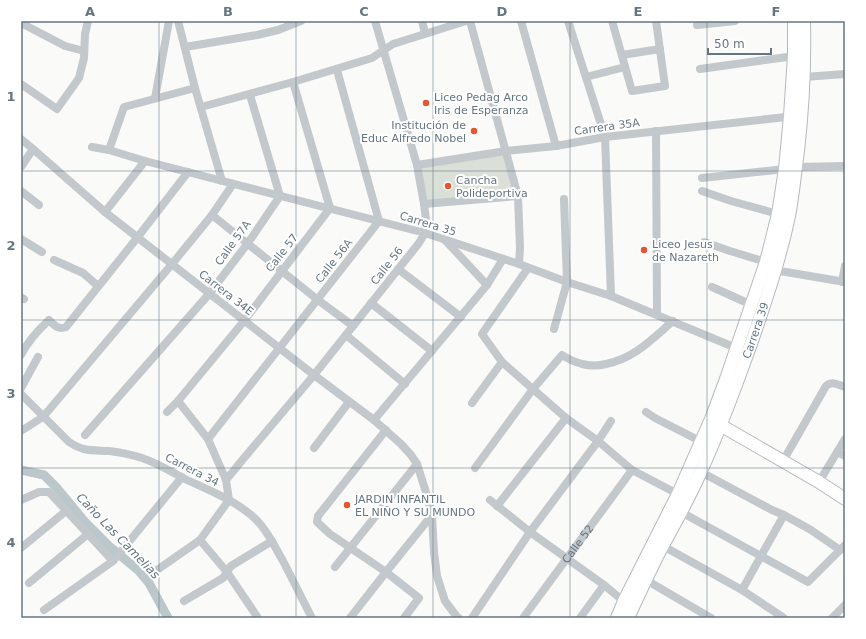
<svg xmlns="http://www.w3.org/2000/svg" width="866" height="639" font-family="'DejaVu Sans',sans-serif">
<rect width="100%" height="100%" fill="#fafaf8"/>
<path fill="#dadfd7" d="M506,151L518,196L424,204L417,165Z"/>
<g fill="none" stroke-linecap="round" stroke-linejoin="round">
<path stroke="#bbc7cb" stroke-width="9" d="M21,470L44,475L57,488L85,522L109,546L139,571L149,583L168,618"/>
<g stroke="#b3babf" stroke-width="14">
<g id="secondary">
<path d="M715,422L819,482L845,499"/>
<path d="M617,618L624,601L678,494L711,419L726,379L766,262L778,214L785,169L790,116L794,56V21"/>
<path id="s2" d="M628,618C639,594 650,570 662,547C676,521 690,497 701,471C721,428 736,385 752,341C766,300 780,259 789,216C793,195 795,173 798,151C803,107 805,64 804,21"/>
</g>
</g>
<g stroke="#c3c8cc" stroke-width="8">
<path d="M178,21L195,88L222,181"/>
<path d="M422,21L425,33"/>
<path d="M470,21L518,196L520,248L519,264"/>
<path d="M521,21L556,146"/>
<path d="M568,21L605,137L611,296"/>
<path d="M612,21L632,91L665,86L656,21"/>
<path d="M21,23L65,46L84,51"/>
<path d="M697,25L735,21"/>
<path d="M185,47L257,35L278,30L301,21"/>
<path d="M622,55L660,49"/>
<path d="M700,69L794,56"/>
<path d="M586,77L625,67"/>
<path d="M804,77L845,74"/>
<path d="M21,84L57,109L79,78L84,58L85,34L88,21"/>
<path d="M155,98L169,21"/>
<path d="M201,107L293,82L372,58L393,44L466,21"/>
<path d="M656,131L657,314"/>
<path d="M21,139L33,149L105,212L314,375L374,420L401,444L411,455L417,464L425,489L432,515L434,552L437,576L445,601L457,617L459,618"/>
<path d="M92,147L109,150L145,161L425,233L519,264L567,282L611,296L741,350"/>
<path d="M109,150L124,107L195,88"/>
<path d="M417,165L506,151L556,146L605,137L795,116"/>
<path d="M21,167L33,149"/>
<path d="M796,167L845,166"/>
<path d="M702,178L785,169"/>
<path d="M21,191L39,205"/>
<path d="M702,191L731,201L778,214"/>
<path d="M424,204L518,196"/>
<path d="M105,212L145,161"/>
<path d="M212,215L318,300L353,326"/>
<path d="M21,239L42,252"/>
<path d="M445,240L487,285"/>
<path d="M704,242L730,251L766,262"/>
<path d="M54,260L83,273L98,286"/>
<path d="M528,268L482,334L502,362L566,418L598,441L632,470L678,494"/>
<path d="M398,269L461,317"/>
<path d="M774,270L845,282"/>
<path d="M842,282L845,266"/>
<path d="M712,287L752,305"/>
<path d="M21,297L24,299"/>
<path d="M371,303L432,351"/>
<path d="M554,329L567,282L564,199"/>
<path d="M346,335L405,384"/>
<path d="M21,355C28,341 37,331 49,320C54,325 58,330 66,327L137,238L188,172"/>
<path d="M21,388L38,357"/>
<path d="M21,394L69,442C84,452 92,450 109,451C120,452 132,455 142,458C157,463 170,471 183,478C208,490 243,503 261,525C270,536 276,549 283,561C293,580 302,599 312,618"/>
<path d="M472,403L502,362"/>
<path d="M167,412L178,401L244,321L330,208L293,82"/>
<path d="M646,412L655,418L702,442"/>
<path d="M374,420L487,285L503,259"/>
<path d="M386,430L318,516L317,522L330,534L386,572L419,598L404,618"/>
<path d="M21,431L43,417L172,264L212,215L233,184"/>
<path d="M85,435L209,294L248,243L280,196L250,95"/>
<path d="M208,439L379,221L337,70"/>
<path d="M314,448L349,402"/>
<path d="M837,452L845,456"/>
<path d="M783,461L826,386C832,380 838,385 845,387"/>
<path d="M475,468L533,389L562,355C568,359 575,362 582,364C590,366 598,366 606,364C635,358 652,339 673,321"/>
<path d="M701,472L772,510L784,515L811,530L840,550"/>
<path d="M226,480L244,458L314,375L419,243L425,233L426,220L424,204L417,165L375,21"/>
<path d="M819,482L845,439"/>
<path d="M21,500L39,492H49L113,561"/>
<path d="M490,500L530,532L604,585L627,604"/>
<path d="M497,506L566,418"/>
<path d="M681,512L808,582L845,545"/>
<path d="M200,540L227,572L258,618"/>
<path d="M663,546L742,590L784,618"/>
<path d="M21,548L66,511"/>
<path d="M335,567L417,464"/>
<path d="M157,570L200,540L229,500L226,480L208,439L178,401"/>
<path d="M646,580L711,618"/>
<path d="M29,583L88,534"/>
<path d="M742,590L761,556L784,515"/>
<path d="M184,601L223,578L231,566L272,541"/>
<path d="M44,610L113,561L123,549L182,477"/>
<path d="M350,618L386,572L432,515"/>
<path d="M472,618L530,532L598,441L611,421"/>
<path id="s1" d="M523,618L632,470"/>
<path d="M580,618L604,585"/>
<path d="M832,618L845,605"/>
</g>
<use href="#secondary" stroke="#fff" stroke-width="12"/>
</g>
<path fill="none" stroke="#657683" stroke-width="1" stroke-opacity="0.55" d="M159,21V618M296,21V618M433,21V618M570,21V618M707,21V618M21,171H845M21,320H845M21,468H845"/>
<g fill="#e4572e" stroke="#fff" stroke-width="1.5">
<circle cx="426" cy="103" r="4"/>
<circle cx="474" cy="131" r="4"/>
<circle cx="448" cy="186" r="4"/>
<circle cx="644" cy="250" r="4"/>
<circle cx="347" cy="505" r="4"/>
</g>
<g text-anchor="middle" dominant-baseline="central" stroke-width="4" stroke-linejoin="round" paint-order="stroke">
<g font-size="11" fill="#657683" stroke="#fff" text-anchor="start">
<text x="434" y="97">Liceo Pedag Arco<tspan x="434" dy="13">Iris de Esperanza</tspan></text>
<text x="466" y="125" text-anchor="end">Institución de<tspan x="466" dy="13">Educ Alfredo Nobel</tspan></text>
<text x="456" y="180">Cancha<tspan x="456" dy="13">Polideportiva</tspan></text>
<text x="652" y="244">Liceo Jesus<tspan x="652" dy="13">de Nazareth</tspan></text>
<text x="355" y="499">JARDIN INFANTIL<tspan x="355" dy="13">EL NIÑO Y SU MUNDO</tspan></text>
</g>
<g font-size="11" fill="#657683" stroke="#fff">
<text transform="translate(607 127) rotate(-8)">Carrera 35A</text>
<text transform="translate(428 224) rotate(17)">Carrera 35</text>
<text transform="translate(233 243) rotate(-54)">Calle 57A</text>
<text transform="translate(282 253) rotate(-52)">Calle 57</text>
<text transform="translate(334 261) rotate(-52)">Calle 56A</text>
<text transform="translate(387 266) rotate(-52)">Calle 56</text>
<text transform="translate(226 293) rotate(38)">Carrera 34E</text>
<text stroke="none"><textPath href="#s2" startOffset="315">Carrera 39</textPath></text>
<text transform="translate(192 470) rotate(27)">Carrera 34</text>
<text stroke="none"><textPath href="#s1" startOffset="92">Calle 52</textPath></text>
</g>
<g font-size="12" font-style="italic" fill="#60757c" stroke="#fff">
<text transform="translate(118 536) rotate(46)">Caño Las Camelias</text>
</g>
</g>
<rect width="866" height="639" fill="none" stroke="#ffffff" stroke-width="44"/>
<path d="M708 48v6h63v-6" fill="none" stroke="#657683" stroke-width="2"/>
<text x="714" y="48" font-size="12" fill="#657683" stroke="#ffffff" stroke-width="3" paint-order="stroke">50 m</text>
<rect x="22" y="22" width="822" height="595" fill="none" stroke="#657683" stroke-width="1.5"/>
<g font-size="13" text-anchor="middle" font-weight="bold" fill="#657683">
<text x="90" y="16">A</text>
<text x="228" y="16">B</text>
<text x="364" y="16">C</text>
<text x="502" y="16">D</text>
<text x="638" y="16">E</text>
<text x="776" y="16">F</text>
<text x="11" y="101">1</text>
<text x="11" y="250">2</text>
<text x="11" y="398">3</text>
<text x="11" y="547">4</text>
</g>
</svg>
